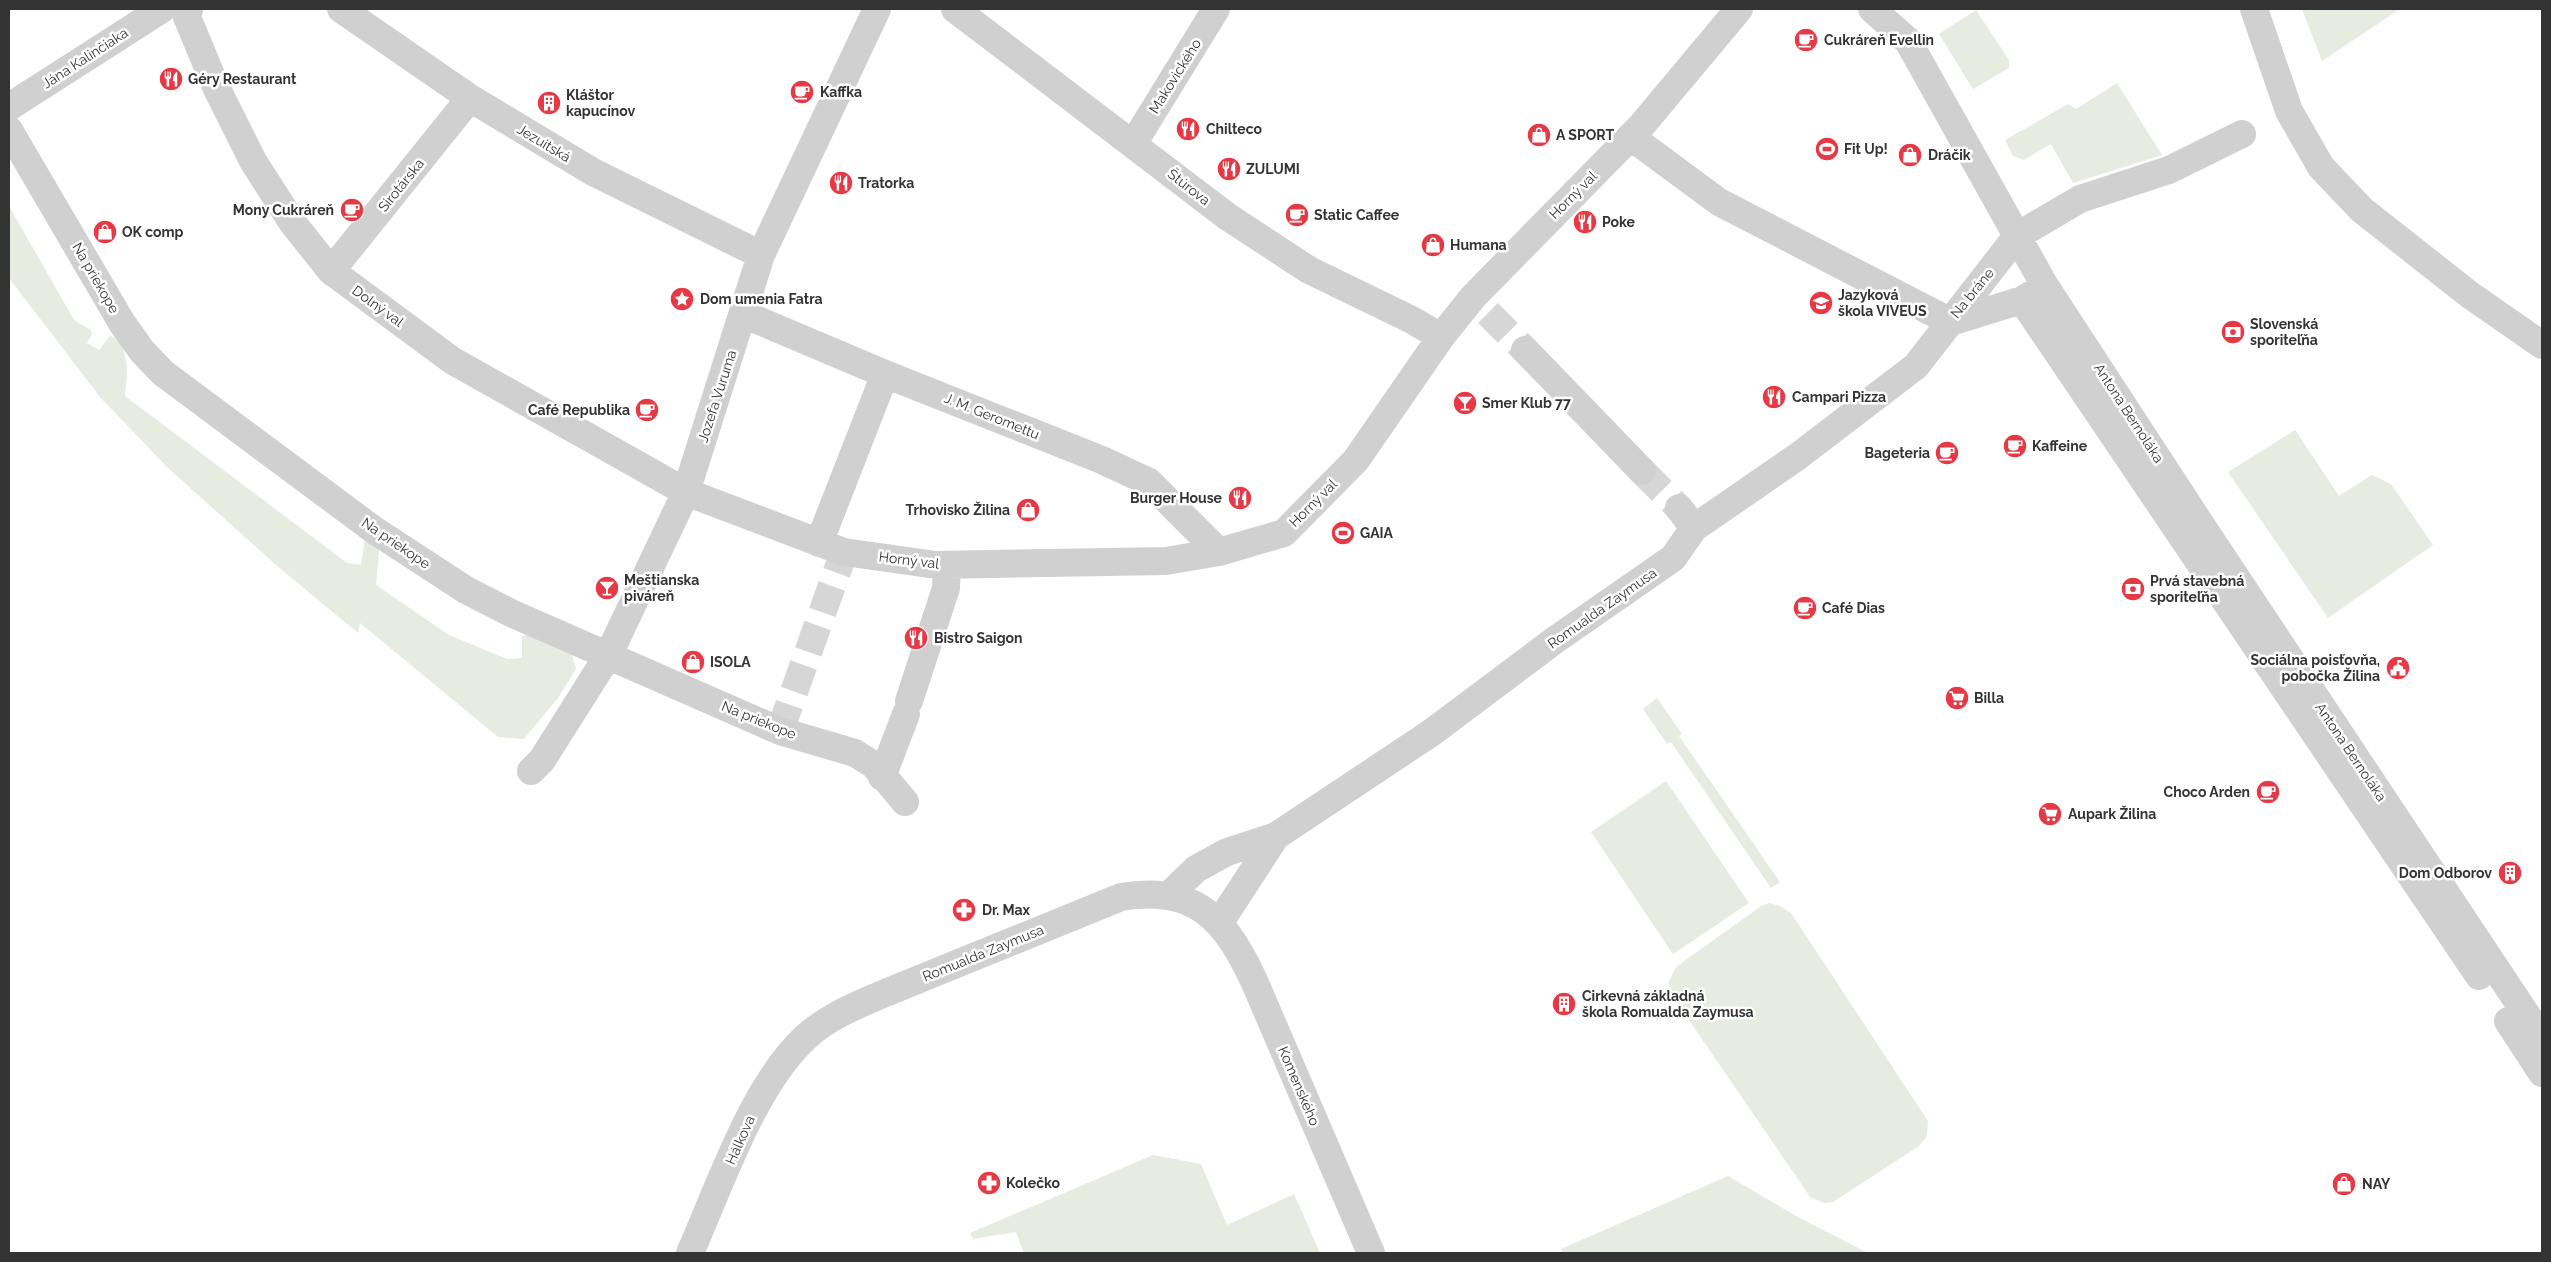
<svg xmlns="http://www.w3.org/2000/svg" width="2551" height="1262" font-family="Raleway,sans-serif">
<rect width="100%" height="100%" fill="#fff"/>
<path fill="#e6ecdf" d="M2302,9H2400L2322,61Z
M1976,10L2009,60V68L1973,89L1939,34Z
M2117,83L2162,155L2073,183L2051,144L2024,160L2013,156L2005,140L2068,104L2076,109Z
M9,206L74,320L91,330L92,334L87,343L99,350L110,336L118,339C130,361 127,372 125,396L347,563L361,565L365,539L379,550L376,585L449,635L507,659L522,658V636L528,635L572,655L576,669L558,698L524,739L498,737L360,623L358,633L276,565L167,467L100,397L9,278Z
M2295,430L2339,496L2372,475L2391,484L2433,545L2328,618L2228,472Z
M1657,698L1682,734L1679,736L1780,882L1771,888L1671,742L1667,744L1643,709Z
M1666,781L1749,903L1673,954L1591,832Z
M1769,903L1780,906L1791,913L1928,1121L1927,1136L1919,1146L1833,1202L1825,1203L1811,1198L1671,994L1668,983L1676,967L1761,906Z
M1153,1155L1201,1164L1227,1225L1294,1194L1320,1253H1024L1016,1232L973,1239L970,1233Z
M1728,1176L1796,1216L1868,1253H1563L1561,1249Z"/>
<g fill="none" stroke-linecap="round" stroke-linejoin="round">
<path stroke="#d6d6d6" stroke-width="28" stroke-dasharray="28 14" stroke-linecap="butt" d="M1488,313L1525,350
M1642,471L1679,508
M780,731L844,552"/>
<path stroke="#d0d0d0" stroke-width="28" d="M189,9L187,17L216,87L253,161L292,222L331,271L453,361L686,492L844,552L936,565L1166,561L1219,552L1284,533L1356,460L1441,337L1473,297L1642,125L1739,9
M341,9L470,98L593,172L761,255
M955,9L1228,217L1309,270L1412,320L1441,337
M2254,9L2289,111L2321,167L2362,210L2470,295L2542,345
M9,107L162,9
M9,130L122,323L142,351L163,373L374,530L466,590L511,613L780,731L855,753L874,765L905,802
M2242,134L2169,170L2080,199L2017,236L2045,286L2207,534L2542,1038
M1631,137L1719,202L1951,322
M1133,144L1216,9
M331,271L470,98
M2022,300L2479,976
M743,314L885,374L1102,460L1149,482L1219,552
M1951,322L2022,300L2039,290
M1525,350L1642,471
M1679,508L1694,528
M819,543L885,374
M909,701L946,588L947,565
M531,771L542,760L609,654L686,492L761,255L877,9
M882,777L906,714
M1169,895L1196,869L1227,852L1276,836L1431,733L1555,640L1673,558L1694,528L1797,457L1916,366L2017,236L1908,41L1872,9
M1220,922L1276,836
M2508,1021L2542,1073
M690,1253C719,1188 753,1085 806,1037C826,1018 853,1007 878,996L1121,897C1196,884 1226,920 1255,983L1371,1253"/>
</g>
<defs>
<g id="cafe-disc" transform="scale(1.25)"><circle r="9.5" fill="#e63946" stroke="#fff"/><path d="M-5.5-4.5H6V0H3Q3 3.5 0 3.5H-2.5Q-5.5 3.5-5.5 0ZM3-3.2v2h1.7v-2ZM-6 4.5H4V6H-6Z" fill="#fff"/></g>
<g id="restaurant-disc" transform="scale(1.25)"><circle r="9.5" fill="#e63946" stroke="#fff"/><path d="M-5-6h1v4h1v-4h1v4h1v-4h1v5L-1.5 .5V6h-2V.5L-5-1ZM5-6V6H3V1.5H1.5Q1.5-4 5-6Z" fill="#fff"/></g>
<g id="building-disc" transform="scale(1.25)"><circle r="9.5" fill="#e63946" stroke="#fff"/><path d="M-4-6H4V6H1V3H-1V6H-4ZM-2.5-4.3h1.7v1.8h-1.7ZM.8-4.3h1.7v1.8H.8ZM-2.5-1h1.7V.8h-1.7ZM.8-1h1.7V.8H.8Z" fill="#fff"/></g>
<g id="shop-disc" transform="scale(1.25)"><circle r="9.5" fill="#e63946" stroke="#fff"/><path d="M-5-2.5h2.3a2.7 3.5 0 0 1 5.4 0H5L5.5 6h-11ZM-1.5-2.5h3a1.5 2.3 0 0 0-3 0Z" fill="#fff"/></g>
<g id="stadium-disc" transform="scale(1.25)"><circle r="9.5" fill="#e63946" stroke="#fff"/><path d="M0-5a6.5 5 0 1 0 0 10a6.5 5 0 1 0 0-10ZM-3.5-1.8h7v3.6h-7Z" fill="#fff"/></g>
<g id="sight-disc" transform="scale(1.25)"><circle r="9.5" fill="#e63946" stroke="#fff"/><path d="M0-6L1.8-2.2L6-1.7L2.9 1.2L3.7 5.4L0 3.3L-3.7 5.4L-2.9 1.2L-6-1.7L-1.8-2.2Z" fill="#fff"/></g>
<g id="school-disc" transform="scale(1.25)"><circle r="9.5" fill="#e63946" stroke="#fff"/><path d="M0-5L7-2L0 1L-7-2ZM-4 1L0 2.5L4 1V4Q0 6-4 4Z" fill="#fff"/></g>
<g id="bank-disc" transform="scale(1.25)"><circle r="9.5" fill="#e63946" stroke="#fff"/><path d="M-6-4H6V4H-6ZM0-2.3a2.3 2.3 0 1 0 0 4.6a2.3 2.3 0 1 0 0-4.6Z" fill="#fff"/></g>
<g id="bar-disc" transform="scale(1.25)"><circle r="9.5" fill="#e63946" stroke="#fff"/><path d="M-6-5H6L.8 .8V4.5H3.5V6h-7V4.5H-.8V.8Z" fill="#fff"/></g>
<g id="civic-disc" transform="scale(1.25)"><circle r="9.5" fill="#e63946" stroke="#fff"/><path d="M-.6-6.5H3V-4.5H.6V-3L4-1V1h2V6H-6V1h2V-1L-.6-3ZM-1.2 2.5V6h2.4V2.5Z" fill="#fff"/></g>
<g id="supermarket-disc" transform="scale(1.25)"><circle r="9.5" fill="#e63946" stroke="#fff"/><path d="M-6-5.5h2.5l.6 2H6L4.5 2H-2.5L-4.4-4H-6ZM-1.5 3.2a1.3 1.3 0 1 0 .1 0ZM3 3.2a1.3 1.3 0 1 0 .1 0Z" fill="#fff"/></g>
<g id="pharmacy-disc" transform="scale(1.25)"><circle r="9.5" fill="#e63946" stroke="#fff"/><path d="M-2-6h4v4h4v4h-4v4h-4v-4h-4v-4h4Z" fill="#fff"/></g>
</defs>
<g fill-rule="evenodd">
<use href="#cafe-disc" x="1806" y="40"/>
<use href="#restaurant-disc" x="171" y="79"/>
<use href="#cafe-disc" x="802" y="92"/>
<use href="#building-disc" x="549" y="103"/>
<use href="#restaurant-disc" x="1188" y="129"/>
<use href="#shop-disc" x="1539" y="135"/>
<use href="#stadium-disc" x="1827" y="149"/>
<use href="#shop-disc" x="1910" y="155"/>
<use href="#restaurant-disc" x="1229" y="169"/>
<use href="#restaurant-disc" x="841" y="183"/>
<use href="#cafe-disc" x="352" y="210"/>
<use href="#cafe-disc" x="1297" y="215"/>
<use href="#restaurant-disc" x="1585" y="222"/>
<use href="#shop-disc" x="105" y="232"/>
<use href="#shop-disc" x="1433" y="245"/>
<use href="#sight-disc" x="682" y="299"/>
<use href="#school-disc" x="1821" y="303"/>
<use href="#bank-disc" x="2233" y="332"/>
<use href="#restaurant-disc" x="1774" y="397"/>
<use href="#bar-disc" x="1465" y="403"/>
<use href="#cafe-disc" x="647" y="410"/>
<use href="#cafe-disc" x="2015" y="446"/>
<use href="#cafe-disc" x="1947" y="453"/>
<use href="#restaurant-disc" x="1240" y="498"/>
<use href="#shop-disc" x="1028" y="510"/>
<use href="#stadium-disc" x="1343" y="533"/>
<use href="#bar-disc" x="607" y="588"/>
<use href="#bank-disc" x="2133" y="589"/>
<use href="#cafe-disc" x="1805" y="608"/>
<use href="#restaurant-disc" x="916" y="638"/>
<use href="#shop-disc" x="693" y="662"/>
<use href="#civic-disc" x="2398" y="668"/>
<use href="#supermarket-disc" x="1957" y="698"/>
<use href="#cafe-disc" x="2268" y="792"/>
<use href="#supermarket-disc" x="2050" y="814"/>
<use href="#building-disc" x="2510" y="873"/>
<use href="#pharmacy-disc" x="964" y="910"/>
<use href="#building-disc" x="1564" y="1004"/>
<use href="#pharmacy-disc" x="989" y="1183"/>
<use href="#shop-disc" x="2344" y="1184"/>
</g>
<g text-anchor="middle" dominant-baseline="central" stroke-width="5" stroke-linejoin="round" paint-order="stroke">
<g font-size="14" font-weight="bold" fill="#333" stroke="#fff" text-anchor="start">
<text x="1824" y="40">Cukráreň Evellin</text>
<text x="188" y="79">Géry Restaurant</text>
<text x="820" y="92">Kaffka</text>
<text x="566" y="95">Kláštor<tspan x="566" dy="16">kapucínov</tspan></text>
<text x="1206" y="129">Chilteco</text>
<text x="1556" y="135">A SPORT</text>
<text x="1844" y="149">Fit Up!</text>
<text x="1928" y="155">Dráčik</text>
<text x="1246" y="169">ZULUMI</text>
<text x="858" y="183">Tratorka</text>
<text x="334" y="210" text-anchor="end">Mony Cukráreň</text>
<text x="1314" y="215">Static Caffee</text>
<text x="1602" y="222">Poke</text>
<text x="122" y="232">OK comp</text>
<text x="1450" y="245">Humana</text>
<text x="1838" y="295">Jazyková<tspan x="1838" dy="16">škola VIVEUS</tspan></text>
<text x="700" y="299">Dom umenia Fatra</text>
<text x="2250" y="324">Slovenská<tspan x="2250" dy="16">sporiteľňa</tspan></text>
<text x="1792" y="397">Campari Pizza</text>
<text x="1482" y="403">Smer Klub 77</text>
<text x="630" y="410" text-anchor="end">Café Republika</text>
<text x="2032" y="446">Kaffeine</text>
<text x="1930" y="453" text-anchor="end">Bageteria</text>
<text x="1222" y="498" text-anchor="end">Burger House</text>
<text x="1010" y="510" text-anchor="end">Trhovisko Žilina</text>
<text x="1360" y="533">GAIA</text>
<text x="624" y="580">Meštianska<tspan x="624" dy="16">piváreň</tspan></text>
<text x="2150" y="581">Prvá stavebná<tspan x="2150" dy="16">sporiteľňa</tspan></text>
<text x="1822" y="608">Café Dias</text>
<text x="934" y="638">Bistro Saigon</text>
<text x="2380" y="660" text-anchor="end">Sociálna poisťovňa,<tspan x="2380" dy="16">pobočka Žilina</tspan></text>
<text x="710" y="662">ISOLA</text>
<text x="1974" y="698">Billa</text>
<text x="2250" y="792" text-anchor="end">Choco Arden</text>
<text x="2068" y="814">Aupark Žilina</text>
<text x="2492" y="873" text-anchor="end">Dom Odborov</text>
<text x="982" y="910">Dr. Max</text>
<text x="1582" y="996">Cirkevná základná<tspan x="1582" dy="16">škola Romualda Zaymusa</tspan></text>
<text x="1006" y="1183">Kolečko</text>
<text x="2362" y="1184">NAY</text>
</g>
<g font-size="14" fill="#333" stroke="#fff">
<text transform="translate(85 58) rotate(-33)">Jána Kalinčiaka</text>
<text transform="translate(1175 76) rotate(-58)">Makovického</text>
<text transform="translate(544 143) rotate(31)">Jezuitská</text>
<text transform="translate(401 185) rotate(-51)">Sirotárska</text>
<text transform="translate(1189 187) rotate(38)">Štúrova</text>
<text transform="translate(1573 195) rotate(-45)">Horný val</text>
<text transform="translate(96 278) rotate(60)">Na priekope</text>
<text transform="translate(1972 293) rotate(-51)">Na bráne</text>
<text transform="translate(378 306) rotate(36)">Dolný val</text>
<text transform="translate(717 396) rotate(-72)">Jozefa Vuruma</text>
<text transform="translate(2129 413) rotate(57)">Antona Bernoláka</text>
<text transform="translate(992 416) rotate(22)">J. M. Geromettu</text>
<text transform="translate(1313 503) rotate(-45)">Horný val</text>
<text transform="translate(396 543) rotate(34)">Na priekope</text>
<text transform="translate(909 560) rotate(7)">Horný val</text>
<text transform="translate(1602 608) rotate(-35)">Romualda Zaymusa</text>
<text transform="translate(759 720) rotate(22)">Na priekope</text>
<text transform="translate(2351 752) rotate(56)">Antona Bernoláka</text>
<text transform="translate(983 953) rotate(-22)">Romualda Zaymusa</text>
<text transform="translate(1299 1086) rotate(67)">Komenského</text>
<text transform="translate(740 1140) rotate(-66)">Hálkova</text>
</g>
</g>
<rect width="2551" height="1262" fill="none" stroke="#333333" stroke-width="20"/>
</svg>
